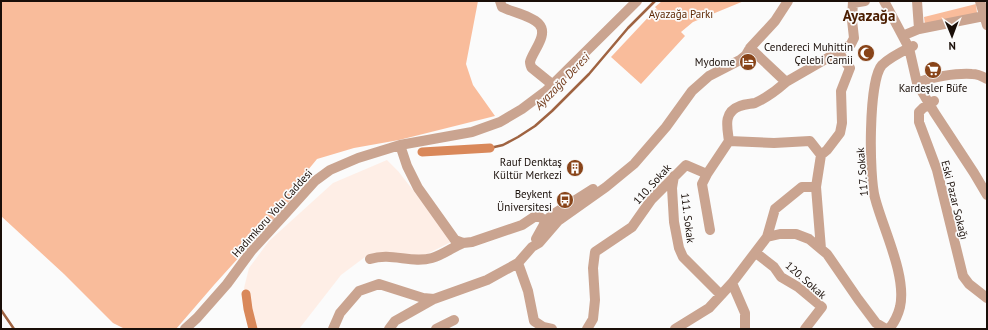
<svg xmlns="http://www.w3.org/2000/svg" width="988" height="330" font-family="'PT Sans',sans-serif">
<rect width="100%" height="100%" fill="#fbfbfb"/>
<path fill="#feeee6" d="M387,160L398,171L453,241L425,255L408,257L390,253L369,254L341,275L299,329H254L244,288L249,268L269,241L333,183Z"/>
<path fill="#f9bc9b" d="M1,1H478L466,64L473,85L495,116L399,140L354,148L317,159L299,181L296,194L214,285L176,329H125L113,323L64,274L1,216Z
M662,1H744L693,22L681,32L685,36L641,84L611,57L656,9L663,16L655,7Z
M976,4L977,13L925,25L924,17Z"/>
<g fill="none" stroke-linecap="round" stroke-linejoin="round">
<path stroke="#9f6341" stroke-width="2.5" d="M490,148L503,145L518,137L535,126L552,111L589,74L628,28L655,1
M1,310L14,329"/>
<path stroke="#d9885a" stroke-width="9" d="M422,152L490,148
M246,294L248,309L253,329"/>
<path stroke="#caa490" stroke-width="10" d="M500,1L502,7C512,12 532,16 539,24C549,35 532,52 530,62C530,63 531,68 532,68L553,85
M884,1L909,48L917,83L934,112L974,173L987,195
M917,1L919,29
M980,1L987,25
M853,3L865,1
M907,34L919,29L984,16
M750,48L786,82L838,52
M917,83C930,77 957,73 972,74C977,74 982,76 987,79
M934,101L923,108L919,112V122L937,170L963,276L969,284L987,298
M729,141L774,143L810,141L821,155
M400,145L407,166L418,188L455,240L463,243L472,242L522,225L534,217H540L551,225
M821,155L827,150L840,133L842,123L841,91L850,68L838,52L851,44L854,38L852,20L853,1
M821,155L816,187L821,249
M707,174L702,184L710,230
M674,176L672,188L674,222L679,248L683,257L721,295
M767,237L775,209L802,187H816
M536,239L546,221L552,215L593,189
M756,253L774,267L781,277L798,287L822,307L805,329
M370,259C392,252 411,264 432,258C443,255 453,247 463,243
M518,263L528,291L534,321L543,327L552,329
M732,283L745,313V329
M185,329L197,318L227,284L252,250L285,214L315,181L330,170L358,158L400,145L472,132L500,122L522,109L546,91L637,1
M333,329L340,313L359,291L379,284L423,298L434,299L487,280L518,263L532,247L539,243L558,221L606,187L634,164L666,127L692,91L709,76L740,60L746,55L750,48L775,21L788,1
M389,329L395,321L434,299
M436,329L454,320
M587,329L593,319L595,300L593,268L595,252L632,227L651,200L686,165L707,174L729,141C727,127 723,112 740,106C745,104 750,104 755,103C766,98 777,90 786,82
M675,329L709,308L732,283L767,237L780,234H796L809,239L827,254L858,299L876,323L886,329
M889,329C894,323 898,315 900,307C907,276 883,229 875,198C869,178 868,80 882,65C890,57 903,51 913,46"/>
</g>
<defs>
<g id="mosque-disc" transform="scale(0.9)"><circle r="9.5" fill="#884419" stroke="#fbfbfb"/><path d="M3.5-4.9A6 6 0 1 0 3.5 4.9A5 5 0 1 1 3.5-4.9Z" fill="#fff"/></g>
<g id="hotel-disc" transform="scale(0.9)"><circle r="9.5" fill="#884419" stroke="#fbfbfb"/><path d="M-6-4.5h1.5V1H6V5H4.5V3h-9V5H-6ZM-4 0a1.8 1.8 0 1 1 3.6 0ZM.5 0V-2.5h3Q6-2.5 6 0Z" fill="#fff"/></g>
<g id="supermarket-disc" transform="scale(0.9)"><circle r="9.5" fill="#884419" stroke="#fbfbfb"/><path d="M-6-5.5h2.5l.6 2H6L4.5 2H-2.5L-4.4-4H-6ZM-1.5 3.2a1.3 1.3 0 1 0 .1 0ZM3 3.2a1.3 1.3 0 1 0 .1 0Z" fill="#fff"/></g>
<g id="building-disc" transform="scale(0.9)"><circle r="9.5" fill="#884419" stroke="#fbfbfb"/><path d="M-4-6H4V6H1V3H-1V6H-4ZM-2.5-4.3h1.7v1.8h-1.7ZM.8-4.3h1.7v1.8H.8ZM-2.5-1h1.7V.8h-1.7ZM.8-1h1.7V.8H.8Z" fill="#fff"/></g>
<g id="bus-disc" transform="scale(0.9)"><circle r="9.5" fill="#884419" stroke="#fbfbfb"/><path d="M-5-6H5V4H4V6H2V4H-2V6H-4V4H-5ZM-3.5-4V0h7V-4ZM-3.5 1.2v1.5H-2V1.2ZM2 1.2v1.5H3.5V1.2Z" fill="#fff"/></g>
</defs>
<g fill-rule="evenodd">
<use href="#mosque-disc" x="866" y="53"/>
<use href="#hotel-disc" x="748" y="62"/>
<use href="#supermarket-disc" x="933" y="70"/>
<use href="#building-disc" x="575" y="168"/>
<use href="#bus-disc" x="565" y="200"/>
</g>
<g text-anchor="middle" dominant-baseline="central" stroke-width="3.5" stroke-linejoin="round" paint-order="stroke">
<g font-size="11" fill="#5e2905" stroke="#fbfbfb">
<text x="681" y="14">Ayazağa Parkı</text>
</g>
<g font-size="11" fill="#190e08" stroke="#fbfbfb" text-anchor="end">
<text x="853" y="47">Cendereci Muhittin<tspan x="853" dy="13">Çelebi Camii</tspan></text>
<text x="735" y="62">Mydome</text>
<text x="933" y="88" text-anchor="middle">Kardeşler Büfe</text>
<text x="562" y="162">Rauf Denktaş<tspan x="562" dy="13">Kültür Merkezi</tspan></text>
<text x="552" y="194">Beykent<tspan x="552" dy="13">Üniversitesi</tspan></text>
</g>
<g font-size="11" fill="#190e08" stroke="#fbfbfb">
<text transform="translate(862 172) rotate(-95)">117. Sokak</text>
<text transform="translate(652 184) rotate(-48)">110. Sokak</text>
<text transform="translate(955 200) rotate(76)">Eski Pazar Sokağı</text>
<text transform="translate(272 213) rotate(-48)">Hadımkoru Yolu Caddesi</text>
<text transform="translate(688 218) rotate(83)">111. Sokak</text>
<text transform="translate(806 280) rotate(41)">120. Sokak</text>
</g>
<g font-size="12" font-style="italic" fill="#743d1d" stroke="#fbfbfb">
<text transform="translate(562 81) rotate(-46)">Ayazağa Deresi</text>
</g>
<g font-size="15" font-weight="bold" fill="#4a1d00" stroke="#fbfbfb">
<text x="869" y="15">Ayazağa</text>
</g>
</g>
<rect width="988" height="330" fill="none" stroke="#190e08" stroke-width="4"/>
<g transform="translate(952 36) rotate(179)" stroke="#fbfbfb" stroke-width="3" paint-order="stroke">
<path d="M0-3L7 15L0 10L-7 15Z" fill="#190e08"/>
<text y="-6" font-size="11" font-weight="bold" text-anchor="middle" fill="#190e08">N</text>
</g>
</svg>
